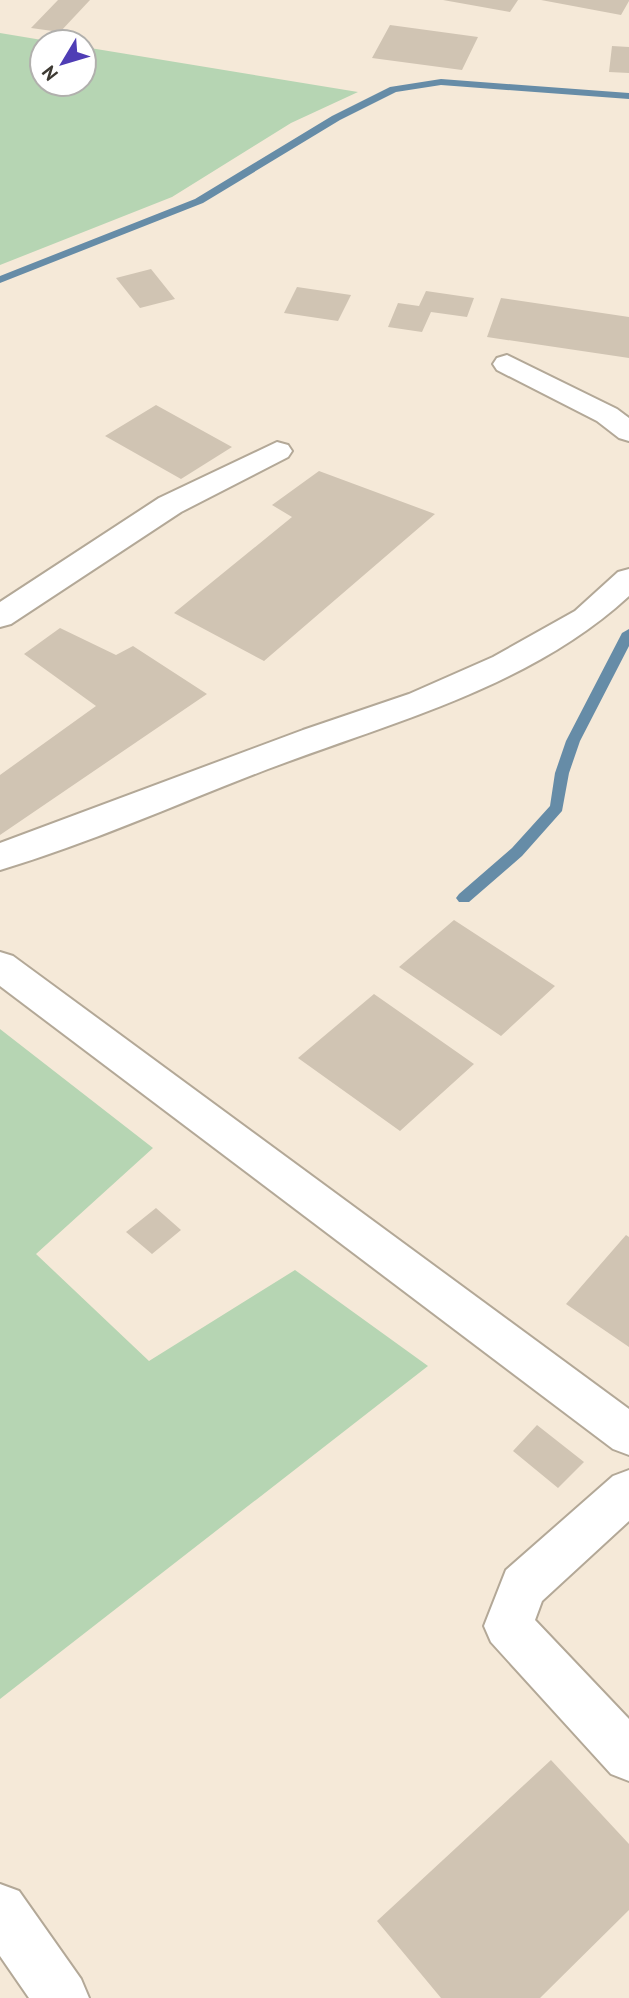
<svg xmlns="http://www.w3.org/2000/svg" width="629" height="1998" font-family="'PT Sans',sans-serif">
<rect width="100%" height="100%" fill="#f5e9d8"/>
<path fill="#b6d5b3" d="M0,33L54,42H42V84H84V47L358,92L291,123L172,197L0,265Z
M0,1029L153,1148L36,1254L149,1361L295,1270L428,1366L0,1699Z"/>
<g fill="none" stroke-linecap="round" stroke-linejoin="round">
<path fill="#668ca7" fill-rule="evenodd" d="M441,79L629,93V99L441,85L396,92L340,120L203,203L0,283V276L195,199L332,116L390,87Z
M629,629V646L580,741L569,773L562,811L522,856L469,902H459L456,898L459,894L512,848L550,806L555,773L566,741L622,633Z"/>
</g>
<path fill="#d0c4b3" d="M58,0H90L60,32L31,28Z
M443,0H518L510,12Z
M541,0H629V1L621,15Z
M390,25L478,37L462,70L372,58Z
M612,46L629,47V73L609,72Z
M151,269L175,299L140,308L116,278Z
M297,287L351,295L338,321L284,313Z
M426,291L474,298L467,317L431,312L422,332L388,327L398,303L419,306Z
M501,298L629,317V358L487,337Z
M156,405L232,447L181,479L105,436Z
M319,471L435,514L264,661L174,613L292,517L272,505Z
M60,628L116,655L133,646L207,694L0,835V775L96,706L24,654Z
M454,920L555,986L501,1036L399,967Z
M374,994L474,1064L400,1131L298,1058Z
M156,1208L181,1230L152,1254L126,1232Z
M626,1235L629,1237V1347L566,1304Z
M537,1425L584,1462L558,1488L513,1451Z
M551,1760L629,1844V1910L540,1998H441L377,1921Z"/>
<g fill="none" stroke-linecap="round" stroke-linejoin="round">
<g stroke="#b3a897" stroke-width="4">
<path id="minor" d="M507,355L617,409L629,418V441L619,438L597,421L497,370L493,364L497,358Z
M277,442L288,445L292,451L288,457L181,512L11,624L0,627V602L159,498Z
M629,569V596C529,688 392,722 268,769C179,803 91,843 0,870V843L303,730L409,694L493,657L575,611L618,572Z
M629,1470V1521L542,1601L535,1620L629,1719V1781L611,1774L491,1642L484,1626L506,1570L613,1476Z
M0,1884L19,1891L81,1979L89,1998H29L0,1956Z"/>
</g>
<g stroke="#b3a897" stroke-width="4">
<path id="major" d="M0,952L13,956L629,1409V1455L613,1449L0,986Z"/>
</g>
<use href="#minor" fill="#fff" fill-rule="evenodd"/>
<use href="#major" fill="#fff" fill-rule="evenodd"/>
</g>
<g transform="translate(63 63) rotate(232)"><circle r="33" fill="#ffffff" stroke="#b1b0ad" stroke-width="2"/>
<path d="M0-5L12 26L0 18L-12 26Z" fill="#4f3db5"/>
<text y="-10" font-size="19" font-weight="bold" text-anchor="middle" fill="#3d3932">N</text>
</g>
</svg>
